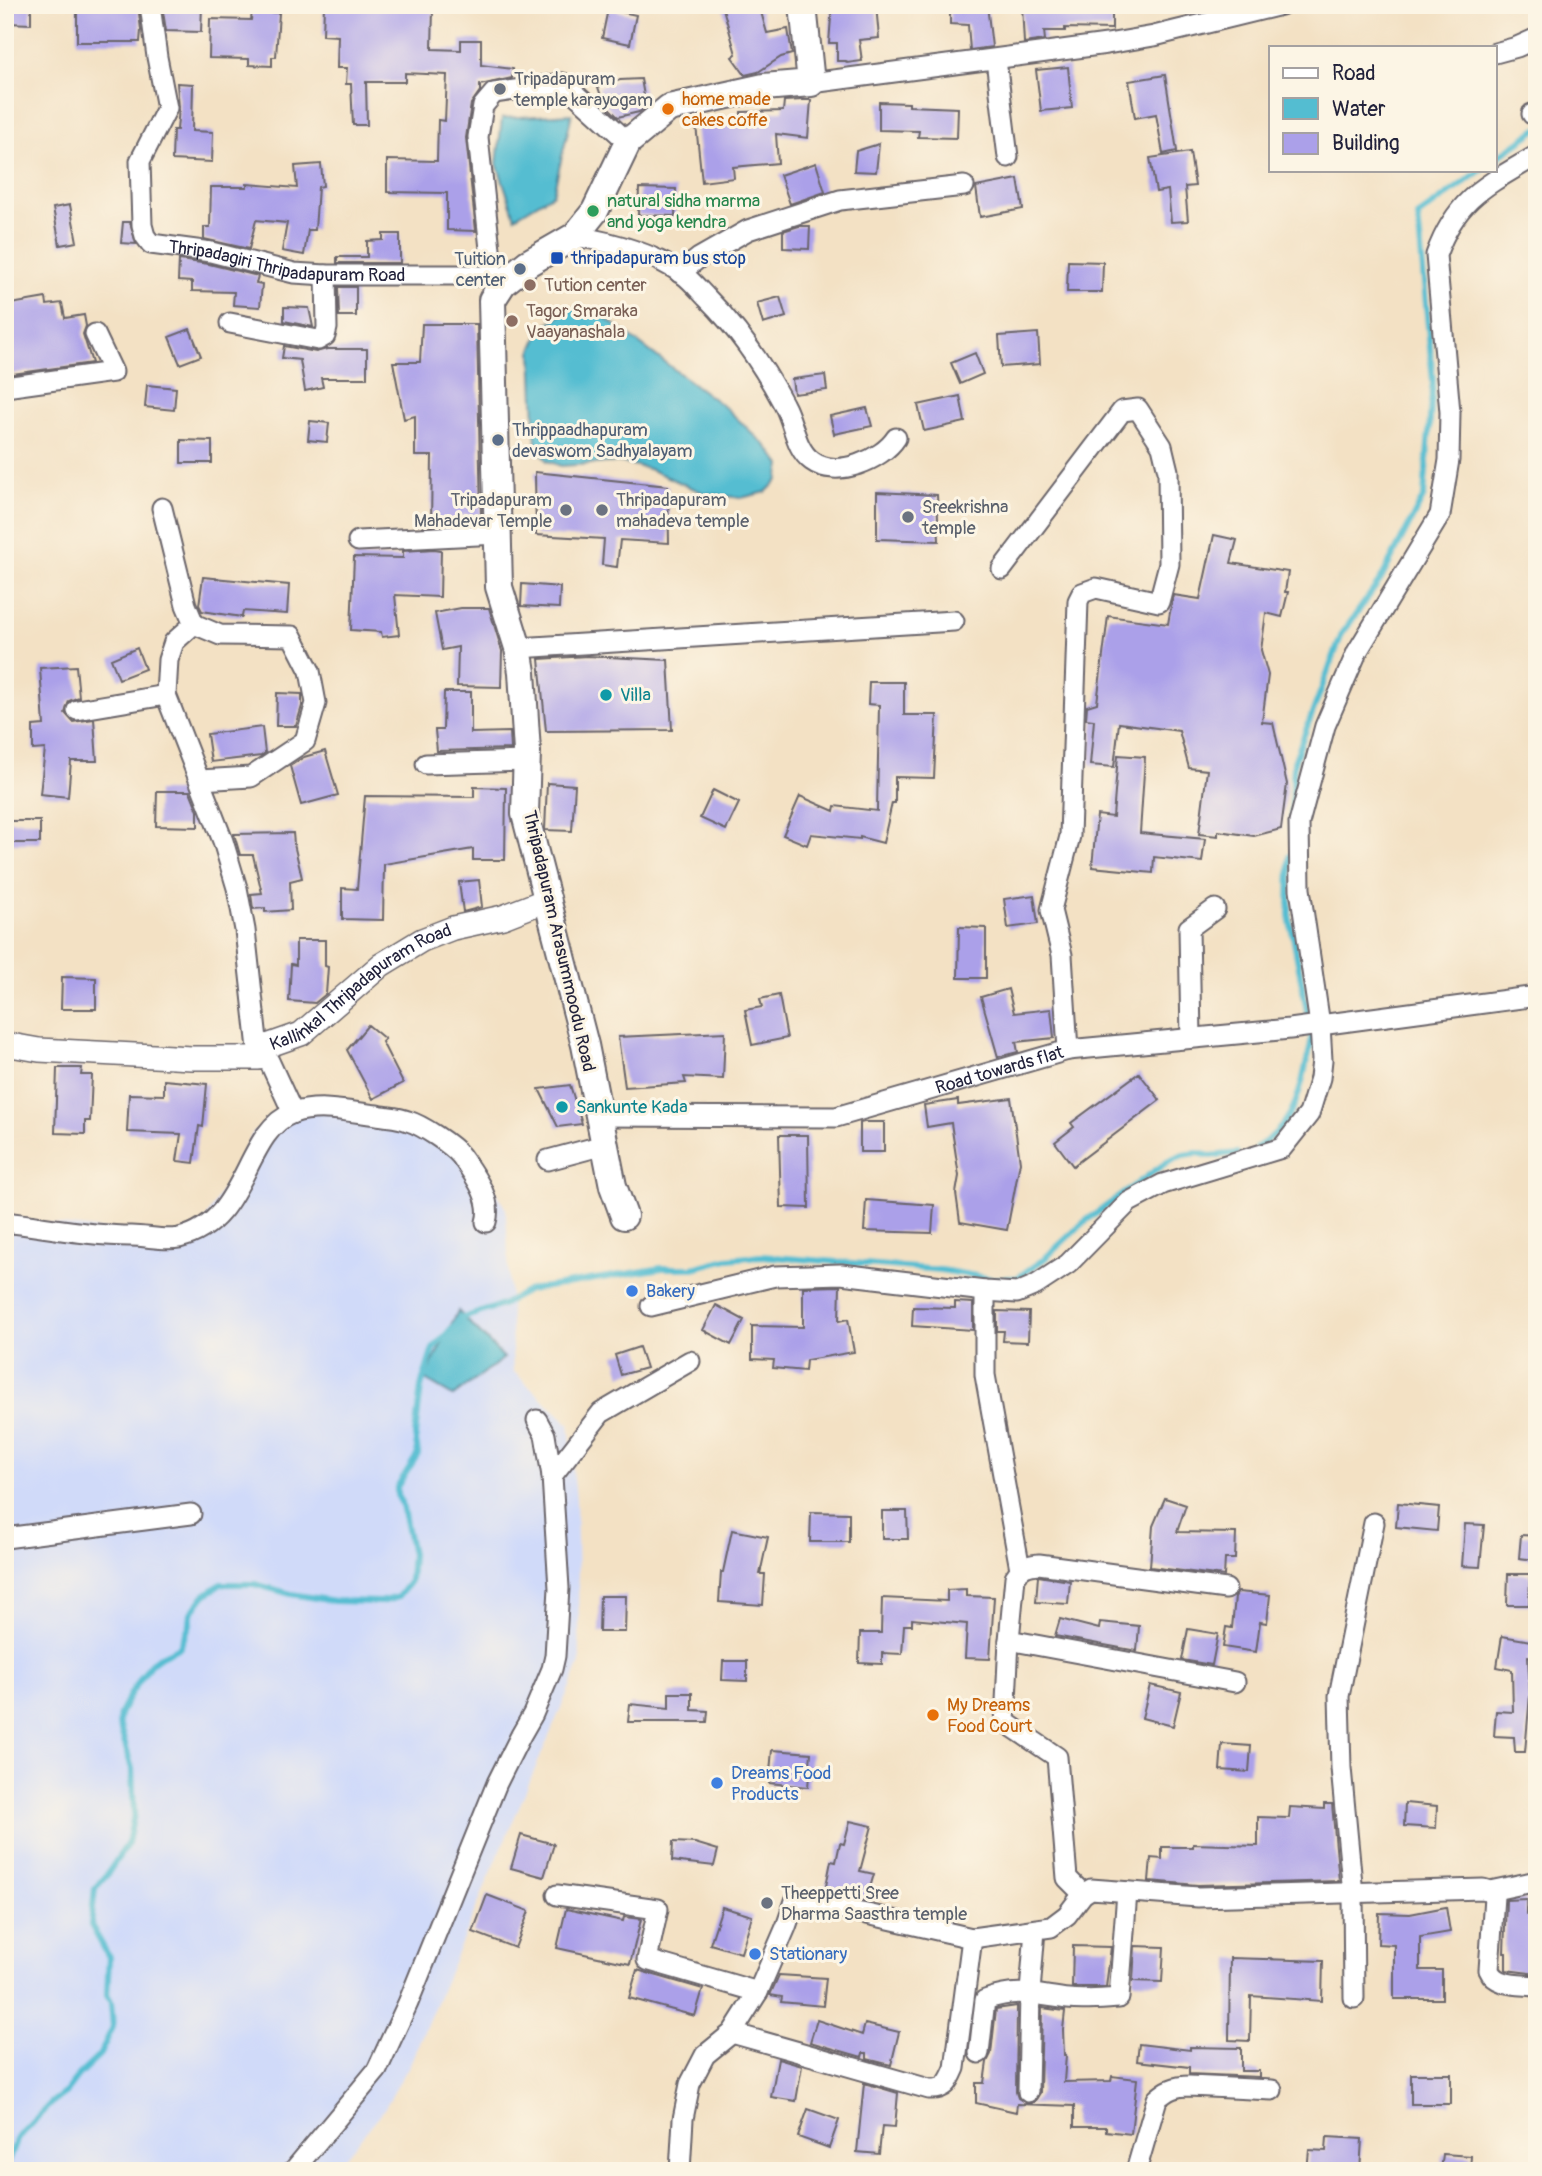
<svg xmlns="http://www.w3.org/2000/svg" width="1542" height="2176" font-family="Pangolin,sans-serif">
<rect width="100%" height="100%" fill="#fcf5e5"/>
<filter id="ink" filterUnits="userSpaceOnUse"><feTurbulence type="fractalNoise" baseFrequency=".0143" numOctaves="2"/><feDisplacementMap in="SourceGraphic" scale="14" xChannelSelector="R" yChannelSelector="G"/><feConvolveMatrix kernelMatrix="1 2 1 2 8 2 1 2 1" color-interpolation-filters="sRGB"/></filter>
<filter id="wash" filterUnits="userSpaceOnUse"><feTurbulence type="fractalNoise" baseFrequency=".00686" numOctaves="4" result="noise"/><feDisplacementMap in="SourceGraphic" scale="28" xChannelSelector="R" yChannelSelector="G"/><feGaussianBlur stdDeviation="1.57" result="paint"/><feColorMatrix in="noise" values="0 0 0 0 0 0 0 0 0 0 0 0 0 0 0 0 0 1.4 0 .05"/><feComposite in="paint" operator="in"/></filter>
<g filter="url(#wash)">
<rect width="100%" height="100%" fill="#f3e1c4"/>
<path fill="#d0daf9" d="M311,1101L433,1133L475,1158L506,1209L513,1371L569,1424L576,1500L580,1663L410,2064L383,2111L333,2171H5V1218L176,1239L203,1224L254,1131Z"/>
<path fill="#54bdd1" stroke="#3b7086" stroke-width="2" d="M572,114L553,194L515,217L497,164L502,118Z
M581,307L596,311L727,409L768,448L781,465L778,480L766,492L741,498L704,493L649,469L621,462L561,466L547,461L536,446L532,350L541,330L567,310Z
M458,1311L504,1358L453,1396L424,1379Z"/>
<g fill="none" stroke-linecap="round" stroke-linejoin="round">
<path stroke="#54bdd1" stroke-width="6" d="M1495,159L1537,129
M1291,821L1294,762L1342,634L1381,579L1424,496L1433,381L1418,216L1481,170
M1290,856L1289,915L1309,1022
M1257,1147C1289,1129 1299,1100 1306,1065C1308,1055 1313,1043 1311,1033
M5,2170L16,2141L22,2133L51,2103L66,2092L78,2076L99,2056L113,2027L111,2002L107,1996L109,1957L91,1925L95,1888L106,1876L128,1843L134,1814L132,1769L119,1723L120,1714L131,1693L151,1663L161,1656L180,1647L190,1624L191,1613L205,1595L221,1584H254L291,1594L334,1601L381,1602L398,1597L410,1581L412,1554L402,1504L397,1495V1487L418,1454L415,1435L421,1387L433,1349L460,1319L502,1305L529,1290L662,1268H693L727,1259L761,1256L941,1270L993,1279L1017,1278L1044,1259L1083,1223L1167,1162L1183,1155L1198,1153L1210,1156L1237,1153"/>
</g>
<g id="blocks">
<path fill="#aba0e9" d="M9,5H31V24L8,23Z
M77,5H138L141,30L140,42H77Z
M162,5H202L201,32L166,31Z
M324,5L433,8L432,49L461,50V40H481V65L513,69L512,78L480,85V91L471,104L466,138L476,231L447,230V193L387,192V160L437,161L438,120L445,121L447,75L405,73V82H366L367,125H353L351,84H346L347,68H337L338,36L323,35Z
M722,5H759L767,33L788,29L792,54L781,57L758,72L745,75L732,57L736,54Z
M832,5H876L879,38L859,40L862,61L847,63L846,61H837V43H829Z
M950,5H987L992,47L970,50L968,25L950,24Z
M1022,5H1112V29L1065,28V31H1044L1045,40L1024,43Z
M608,9L636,15L630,44L602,38Z
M252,11L279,13L276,57H272V66L249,65V59L209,58L210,19L251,20Z
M1068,67L1072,108L1041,111L1036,70Z
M1165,75L1177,151L1163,154L1156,114L1135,118L1129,81Z
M641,79L646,107L639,112L618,117L603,102L598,87L620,80Z
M177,83L193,84L192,131L213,132L212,162L172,160L173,130H177L179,107Z
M802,100H811L808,138L776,134L778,163L733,167L734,178L702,182L696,125L741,119V112L783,111L784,101Z
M879,102L909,103V106L958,108L957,138L918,137L919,131L879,130Z
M879,144L876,172L854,171L856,151Z
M1190,152L1195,186L1185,187L1188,221L1171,222L1168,190L1156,192L1150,158Z
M816,163L825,192L790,204L780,175Z
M321,164L323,186L318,187L315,230H308L304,255L282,251L287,223L256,220L249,249L204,239V227H210L211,187H247V184L297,188L295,166Z
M1018,179L1023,209L980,217L976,187Z
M639,188L676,189L675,216L638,215Z
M70,205L77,242L60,245L53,208Z
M123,222H130L136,244L121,243Z
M799,226H810L809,249L783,248V231Z
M383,234H400V263H337V257H367V241L383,240Z
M179,260L209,264L258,276L256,283L262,284L260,307L233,305L234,292L192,291V282L178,281Z
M1068,261L1103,262L1102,292H1067Z
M338,287H356V316H339Z
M780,297L786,317L763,324L757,303Z
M46,298L47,305L62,303L65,318L84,315L86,326L83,334L92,363L5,375V305Z
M284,307L309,308L313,327L284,321Z
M422,324H477L481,515H463V523L431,525L432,456H415V416L404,419L393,362H420Z
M190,329L201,356L180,364L169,337Z
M1038,333L1040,364L1001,367L999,336Z
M284,346L316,352L327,349H367V378H321L323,387L305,391L300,360L282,358Z
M975,353L983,374L960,384L951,363Z
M825,375L827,390L794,394L792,379Z
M147,385L176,388L174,410L145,407Z
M960,396L965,422L924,431L918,405Z
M867,408L872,426L834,434L830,416Z
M310,421L329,423L327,442L308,440Z
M181,440L212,441V463H181Z
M535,472L668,486L669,543L620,540L617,567L602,565L604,539L536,535Z
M877,492L937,495L939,541L877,539Z
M1214,535L1237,540L1231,563L1288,572L1285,592H1288L1282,617L1266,613L1261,650L1268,675L1262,722L1273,723L1287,784L1281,829L1254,836L1218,831V836L1199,834L1207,770L1189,768L1179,731L1119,723L1114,767L1090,765L1094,720L1086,719L1087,706L1097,703L1108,616L1168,624L1173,595L1200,599Z
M434,549L441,550L440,597L395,595L399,635L382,637L381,632L351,630L354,557L403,558V551Z
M203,577L289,585L287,614L243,611L242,617L202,611L199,605Z
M522,584L560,587L559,608L521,606Z
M461,608H489L502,651L501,687L457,686L458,647L442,650L435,613Z
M137,648L145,669L119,679L111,659Z
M587,656L668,660L672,730L546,731L539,659Z
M76,666L79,697L69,701L65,713L73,722L94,719L97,761H71L68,797L40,794L45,749L33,750V726L44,725L40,668Z
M869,682H904V715H937L934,778L895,777V803H892L883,843L860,837V839L811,834L807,845L783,835L800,796L834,811L835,806L877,811L879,705L868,704Z
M444,692H471V733L510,732L511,749L437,751L435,730H443Z
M277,693L302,694V706L296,726H276Z
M262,727L265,753L261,756L211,762L207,734Z
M325,751L338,795L301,805L290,766L304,757Z
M1118,755L1145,757L1140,833L1205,839L1202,862L1154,857L1153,873L1092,867L1097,815L1113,817Z
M547,783L575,785L572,831L545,830Z
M474,787L506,788L505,860H473V849L384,864L383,920L342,919V888L357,889L365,796L474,797Z
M713,790L739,803L726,830L700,818Z
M157,791H190L198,811V827L156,826Z
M5,821H40V843H5Z
M293,833L294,844L302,878L290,881L291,910L265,912V908L253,909L251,894L262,893L253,855H240L234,834Z
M479,880L482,907L463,912L459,882Z
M1034,895L1038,924L1008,928L1004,899Z
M959,927L986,928V978H958Z
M296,940H325V966L328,967L326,994L315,1003L289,1001L291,964L296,965Z
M62,977L96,978V1009H61Z
M1008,989L1014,1013L1051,1009L1054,1038L1016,1042L1018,1052L998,1057L981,997Z
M779,995L787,1038L752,1045L745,1010L762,1007L760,999Z
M368,1025L385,1039L382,1042L403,1083L373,1099L347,1050Z
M725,1032L723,1079L684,1077L686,1083L625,1087L618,1037Z
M57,1068H82L81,1075H92L90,1121H85V1134L55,1133Z
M1139,1073L1160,1100L1073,1166L1055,1142L1074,1127L1071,1123Z
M164,1080L207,1084L203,1127L199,1126L194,1163L177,1161L181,1134L127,1132L129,1094L164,1095Z
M570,1085L582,1124L558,1127L539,1089Z
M1011,1098L1020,1162L1007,1230L960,1222L956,1193L959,1176L951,1123L927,1127L924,1105L958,1100V1105Z
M864,1122H884V1152H860V1123Z
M779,1135H808L809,1208L781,1207Z
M866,1200L934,1205L932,1233L864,1231Z
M840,1286L839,1321L848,1319L854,1352L806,1360L805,1371L773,1368L774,1360L752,1359V1326L803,1327V1287Z
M955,1302L973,1303V1330L912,1326L913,1307L955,1308Z
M716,1305L744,1320L731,1345L703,1330Z
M997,1311L1029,1312L1028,1342L1003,1341L1004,1331H997Z
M639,1347L646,1368L621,1375L615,1355Z
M1165,1498L1186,1505L1177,1532L1236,1533L1235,1559H1225L1224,1576L1150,1567L1153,1526Z
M1398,1503L1439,1507L1437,1531L1396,1527Z
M882,1511H907L908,1539H882Z
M811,1512L849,1513V1542H810Z
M1465,1524L1484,1525L1480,1567L1462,1566Z
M732,1530L768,1537L760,1574H765L763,1605L719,1602L721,1572H723Z
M1521,1535L1537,1536V1560L1519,1558Z
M1508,1574H1530L1529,1605H1507Z
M1038,1576L1070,1581L1068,1604L1036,1602Z
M966,1589V1596L994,1597L990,1659L965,1658L967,1624L912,1619V1625H904L902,1654L882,1653V1664L859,1663L860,1633H881L882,1598L947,1601V1590Z
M1238,1592L1270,1595L1267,1623L1260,1622L1256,1652L1223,1647L1226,1627L1232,1628L1235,1597Z
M600,1596H626L625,1632H599Z
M1060,1619L1099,1629L1100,1622L1139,1626L1137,1651L1055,1636Z
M1188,1629L1218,1634L1212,1665L1182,1660Z
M1502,1636L1537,1642V1657L1528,1656L1530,1695L1525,1752H1515L1514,1737L1494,1736L1496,1711L1513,1712L1512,1670L1497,1667Z
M723,1661H747V1681L722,1680Z
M1150,1685L1181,1692L1173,1726L1142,1718Z
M669,1693H692V1710L708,1711L707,1722H628L630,1704L669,1708Z
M1222,1744L1251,1746L1249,1772L1220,1770Z
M772,1750L811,1753L808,1787L769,1783Z
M1405,1803L1437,1806L1436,1828L1404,1826Z
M1324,1804H1332L1339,1881L1198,1885L1149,1881L1151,1858L1162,1859V1847H1193V1844L1258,1846V1817L1289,1818L1290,1807L1324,1809Z
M850,1821L872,1826L860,1871L874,1874L866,1901L847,1897L848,1895L825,1891L831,1861L836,1862L840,1843L844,1844Z
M521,1835L554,1844L544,1877L511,1868Z
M673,1842L695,1843L718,1850L714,1866L672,1861Z
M487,1895L529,1911L515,1948L473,1932Z
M1526,1899V1914H1537V1974L1506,1970V1953H1504L1506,1900Z
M722,1907L752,1916L741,1953L710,1944Z
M1446,1907L1450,1932L1420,1937V1970H1442V1999H1394V1945L1378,1944L1379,1913L1410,1914Z
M566,1909L623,1921L624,1917L641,1919L630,1964L557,1948Z
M1073,1946L1111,1947L1106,1987H1072Z
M1135,1946L1164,1947L1162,1982L1133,1981Z
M1230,1958L1323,1961L1322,2001L1251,1996L1250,2041L1229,2040Z
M637,1970L703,1989L695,2016L629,1998Z
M779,1975L826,1978L823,2006L781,2002L782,1997L770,1995Z
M1017,2006L1016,2092L1018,2098L1028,2104L1034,2102L1040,2093L1042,2008L1065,2011L1063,2030L1064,2055H1066L1064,2082L1111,2081L1112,2076L1137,2079L1131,2134L1106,2131V2127H1074V2106L1017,2104L1016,2112L976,2103V2083H984L987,2062L991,2054L996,2009Z
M817,2020L862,2035L865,2024L899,2032L891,2065L867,2059V2053H863L862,2057L810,2042Z
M1139,2044L1190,2050V2047L1241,2048V2071H1259V2077L1189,2074V2067L1137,2061Z
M778,2059L802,2066L796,2101L771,2097Z
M1411,2074H1451V2104H1411Z
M864,2083L898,2093L895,2127L882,2126L879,2154L857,2152Z
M808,2109L839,2120L829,2148L798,2137Z
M1327,2137L1362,2139L1360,2171H1307L1309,2150L1326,2151Z
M1443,2154L1471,2156L1470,2171H1441Z"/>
</g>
</g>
<g filter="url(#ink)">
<use href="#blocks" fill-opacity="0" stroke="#6b656b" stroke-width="2"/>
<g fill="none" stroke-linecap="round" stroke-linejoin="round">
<g stroke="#6b656b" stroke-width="23">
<g id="minor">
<path id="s1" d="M150,5L157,57L167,108L140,161L142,225L145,236L151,244L211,252L294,273L326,275H464L493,277L503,283"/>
<path d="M1495,53L1517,47L1537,38"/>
<path d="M996,60L1008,157"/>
<path d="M811,83L1107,44L1154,36L1281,5"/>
<path d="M1532,114L1537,112"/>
<path d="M575,236C612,242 653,253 684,275C692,281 700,291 707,298C739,330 763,365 784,405C794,423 795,449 812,461C836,479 882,460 896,438"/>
<path d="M680,273L699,258L748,230L840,200L964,186"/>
<path d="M493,277L478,137L483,106L494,93L563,83L628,142"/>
<path d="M230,323L318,340L325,336L327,328L326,275"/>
<path d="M5,387L113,372L95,334"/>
<path d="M162,508L186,605L194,624L174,642L168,660L166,695L223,841L237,888L245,930L259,1058L269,1061L293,1113"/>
<path d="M358,541L498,534"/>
<path d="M194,624L220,635L292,636L310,671L316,703L305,741L251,777L200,780"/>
<path d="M518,648L954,621"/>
<path d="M77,710L166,695"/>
<path d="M426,764L527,761"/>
<path d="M1191,1038L1189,928L1215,909"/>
<path d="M1068,1050L1290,1029L1537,996"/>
<path id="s2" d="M598,1116L836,1117L1068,1050L1062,955L1051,910L1070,836L1078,601L1082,593L1096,588L1159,602L1169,564L1168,471L1162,446L1138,409L1122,411L1002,569"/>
<path d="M548,1160L604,1145"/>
<path d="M5,1222C47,1227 90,1236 131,1236C147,1236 164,1241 179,1238C248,1222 243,1132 293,1113C320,1104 350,1112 377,1115C387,1117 399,1117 408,1121C422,1125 452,1145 461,1156C474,1175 493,1199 486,1222"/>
<path d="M985,1291V1375L1020,1569"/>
<path d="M651,1306L775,1276L841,1274L985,1291L1017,1293L1036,1285L1068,1264L1129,1202L1163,1184L1282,1148L1309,1114L1320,1078L1322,1060L1320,1025L1300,889L1299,823L1325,726L1357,652L1440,515L1449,460L1450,412L1436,255C1457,197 1487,185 1537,155"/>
<path d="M537,1420L545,1435L552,1476L601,1413L690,1361"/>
<path d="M5,1538L191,1514"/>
<path d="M1226,1589L1039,1564C1027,1565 1021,1567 1015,1577L1009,1640L1235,1682"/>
<path d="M1009,1640L1005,1722L1057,1757L1067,1878L1083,1894"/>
<path d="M1490,1891L1494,1896L1489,1970C1496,1987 1520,1984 1537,1986"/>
<path d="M557,1895L658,1909L647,1960L758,1992"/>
<path d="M1354,1998L1353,1894L1341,1768L1339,1696L1374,1523"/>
<path d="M732,2033L929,2089C946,2090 949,2082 955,2068L972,1938"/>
<path d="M979,2053L985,2000C1019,1988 1035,1995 1068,1999C1084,2001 1102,1999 1119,1998L1127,1892"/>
<path d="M1028,2092L1030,1992L1035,1930"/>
<path d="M293,2171L377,2070L408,2003L497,1783L521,1735L533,1714L552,1669L555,1656L559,1588L552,1476"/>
<path d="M680,2171L683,2119L690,2084L705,2055L732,2033L758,1992L786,1927L795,1901L867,1914L972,1938L1051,1927L1067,1915L1083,1894L1091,1889L1198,1897L1483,1889L1490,1891L1537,1881"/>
<path d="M1136,2171L1157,2099C1167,2090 1175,2086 1189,2086L1272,2090"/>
</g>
</g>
<g stroke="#6b656b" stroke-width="26">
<g id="tertiary">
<path id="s3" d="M5,1044L39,1050L192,1058H259L264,1047L301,1034L381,965L422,940L453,928L503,917L549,899"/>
</g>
</g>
<g stroke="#6b656b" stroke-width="30">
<path id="secondary" d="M624,1216L613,1186L585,1045L525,814L527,752L522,672L518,648L499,587L492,300L503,283L528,263L575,236L595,211L628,142L669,108L764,87L811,83L803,5"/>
</g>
<use href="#minor" stroke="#fff" stroke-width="19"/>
<use href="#tertiary" stroke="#fff" stroke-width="23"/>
<use href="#secondary" stroke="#fff" stroke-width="26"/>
</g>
</g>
<g fill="#6b7280" stroke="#fcf5e5" stroke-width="2.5">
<circle cx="500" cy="89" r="7"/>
<circle cx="566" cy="510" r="7"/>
<circle cx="602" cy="510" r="7"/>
<circle cx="908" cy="517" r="7"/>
<circle cx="767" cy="1903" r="7"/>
</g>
<g fill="#e8710a" stroke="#fcf5e5" stroke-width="2.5">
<circle cx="668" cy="109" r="7"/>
<circle cx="933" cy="1715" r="7"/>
</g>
<circle fill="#2e9e5b" stroke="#fcf5e5" stroke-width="2.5" cx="593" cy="211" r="7"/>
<rect fill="#1a4fb4" stroke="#fcf5e5" stroke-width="2.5" x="550" y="251" width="14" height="14" rx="3.5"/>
<g fill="#5c6f8a" stroke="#fcf5e5" stroke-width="2.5">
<circle cx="520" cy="269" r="7"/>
<circle cx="498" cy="440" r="7"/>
</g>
<g fill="#8d6e63" stroke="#fcf5e5" stroke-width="2.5">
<circle cx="530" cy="285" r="7"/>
<circle cx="512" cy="321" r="7"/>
</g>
<g fill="#0f9aa8" stroke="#fcf5e5" stroke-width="2.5">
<circle cx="606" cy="695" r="7"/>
<circle cx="562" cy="1107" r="7"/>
</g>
<g fill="#3f7fe0" stroke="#fcf5e5" stroke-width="2.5">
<circle cx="632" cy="1291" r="7"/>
<circle cx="717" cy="1783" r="7"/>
<circle cx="755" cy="1954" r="7"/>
</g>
<g text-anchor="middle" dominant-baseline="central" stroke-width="6" stroke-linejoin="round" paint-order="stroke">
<g font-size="18" fill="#5b616d" stroke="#fcf5e5" text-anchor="start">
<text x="514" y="79">Tripadapuram<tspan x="514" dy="21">temple karayogam</tspan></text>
<text x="552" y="500" text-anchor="end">Tripadapuram<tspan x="552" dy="21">Mahadevar Temple</tspan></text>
<text x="616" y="500">Thripadapuram<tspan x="616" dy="21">mahadeva temple</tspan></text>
<text x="922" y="507">Sreekrishna<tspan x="922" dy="21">temple</tspan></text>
<text x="781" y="1893">Theeppetti Sree<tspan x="781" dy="21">Dharma Saasthra temple</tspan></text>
</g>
<g font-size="18" fill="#c56008" stroke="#fcf5e5" text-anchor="start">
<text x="682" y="99">home made<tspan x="682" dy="21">cakes coffe</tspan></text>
<text x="947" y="1705">My Dreams<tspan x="947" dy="21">Food Court</tspan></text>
</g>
<g font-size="18" fill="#27864d" stroke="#fcf5e5" text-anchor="start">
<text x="607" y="201">natural sidha marma<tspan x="607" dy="21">and yoga kendra</tspan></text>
</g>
<g font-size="18" fill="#164399" stroke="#fcf5e5" text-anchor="start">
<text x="571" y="258">thripadapuram bus stop</text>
</g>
<g font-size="18" fill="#4e5e75" stroke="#fcf5e5" text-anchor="end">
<text x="506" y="259">Tuition<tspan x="506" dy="21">center</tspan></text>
<text x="512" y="430" text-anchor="start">Thrippaadhapuram<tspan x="512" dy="21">devaswom Sadhyalayam</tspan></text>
</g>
<g font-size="18" fill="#22223b" stroke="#fcf5e5">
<text stroke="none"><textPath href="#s1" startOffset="387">Thripadagiri Thripadapuram Road</textPath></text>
<text transform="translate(559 941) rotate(77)">Thripadapuram Arasummoodu Road</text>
<text stroke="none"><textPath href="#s3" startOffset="382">Kallinkal Thripadapuram Road</textPath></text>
<text stroke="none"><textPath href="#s2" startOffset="408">Road towards flat</textPath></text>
</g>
<g font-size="18" fill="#785e54" stroke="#fcf5e5" text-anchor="start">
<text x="544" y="285">Tution center</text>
<text x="526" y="311">Tagor Smaraka<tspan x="526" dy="21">Vaayanashala</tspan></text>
</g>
<g font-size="18" fill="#0d838f" stroke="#fcf5e5" text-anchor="start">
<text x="620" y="695">Villa</text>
<text x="576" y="1107">Sankunte Kada</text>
</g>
<g font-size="18" fill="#366cbe" stroke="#fcf5e5" text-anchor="start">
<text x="646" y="1291">Bakery</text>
<text x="731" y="1773">Dreams Food<tspan x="731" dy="21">Products</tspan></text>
<text x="769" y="1954">Stationary</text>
</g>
</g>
<rect width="1542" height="2176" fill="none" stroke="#fcf5e5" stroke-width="28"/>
<rect x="1269" y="46" width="228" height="126" fill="#fcf5e5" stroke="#a5a1a1" stroke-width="2"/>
<rect x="1283" y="68" width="35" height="10" fill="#ffffff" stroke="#a5a1a1" stroke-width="2"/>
<text x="1332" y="80" font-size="21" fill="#22223b">Road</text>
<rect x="1283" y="98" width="35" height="21" fill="#54bdd1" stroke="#a5a1a1" stroke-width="2"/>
<text x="1332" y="116" font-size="21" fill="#22223b">Water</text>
<rect x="1283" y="133" width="35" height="21" fill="#aba0e9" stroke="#a5a1a1" stroke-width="2"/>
<text x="1332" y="150" font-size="21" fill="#22223b">Building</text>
</svg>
